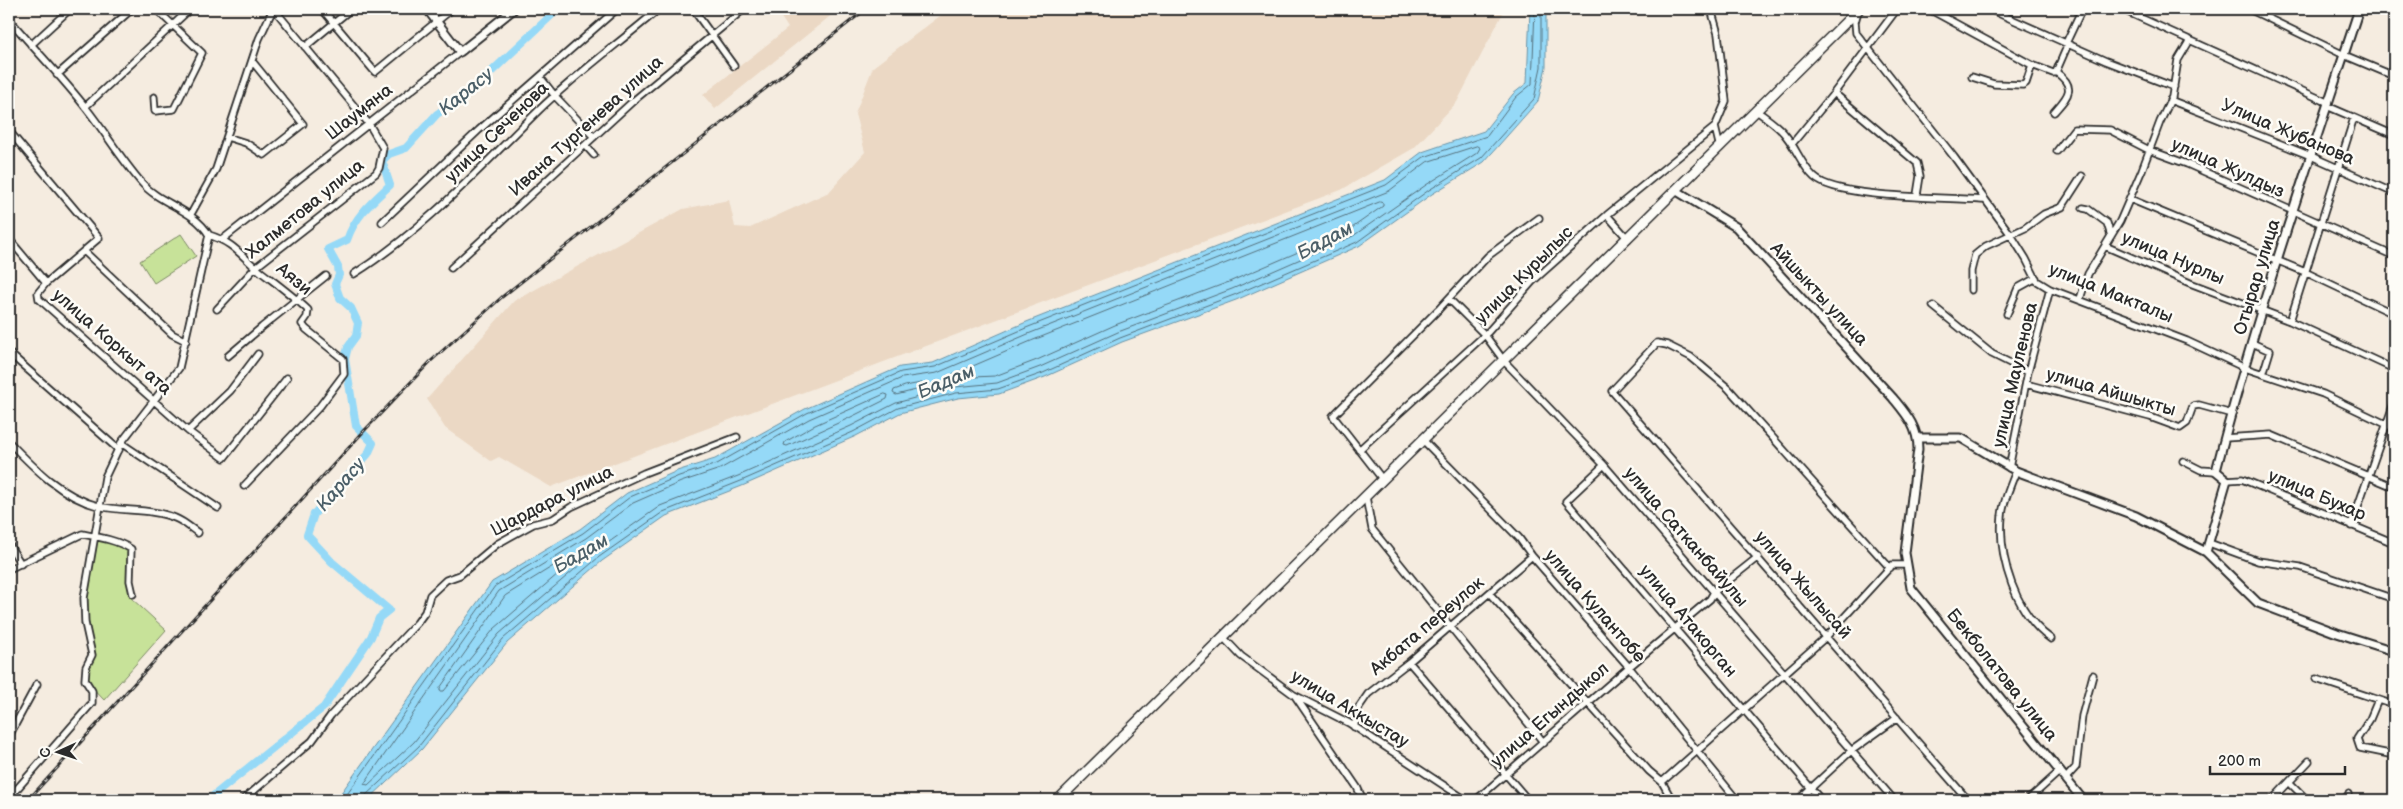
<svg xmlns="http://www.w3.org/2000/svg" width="2403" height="809" font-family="'Balsamiq Sans',sans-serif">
<rect width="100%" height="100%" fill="#f5ece0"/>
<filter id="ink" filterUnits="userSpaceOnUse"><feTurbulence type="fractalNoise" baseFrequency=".02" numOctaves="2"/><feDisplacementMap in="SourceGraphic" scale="10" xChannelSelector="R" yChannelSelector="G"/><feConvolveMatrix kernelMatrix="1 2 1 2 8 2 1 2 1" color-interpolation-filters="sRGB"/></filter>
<g filter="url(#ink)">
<path fill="#ebd8c4" d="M780,9H839L715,109L703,95L788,28L777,11Z
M949,9H1505L1457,102L1414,148L1341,190L551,487L499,457L491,461L445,428L427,399L514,301L683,209L729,200L735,227L750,228L829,192L865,152L855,114L873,67Z"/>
<path fill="#c7e299" stroke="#798662" d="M181,234L196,256L154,283L140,261Z
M96,539L128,547L130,597L166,630L104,700L87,682L92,648L86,601Z"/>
<path fill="#95d9f7" stroke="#6b93a5" d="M1530,9H1546V67L1538,101L1484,162L1432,194L1359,246L1236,300L1122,342L1045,377L999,394L958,398L900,413L856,436L742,486L666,516L602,561L507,643L422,749L368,800H336L492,582L580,529L627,493L677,471L715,459L805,409L900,367L933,363L1024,323L1385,180L1422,152L1484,131L1513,94L1527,83Z"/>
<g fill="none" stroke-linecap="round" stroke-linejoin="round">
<path stroke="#55717d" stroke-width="1" d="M1477,146L1480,148L1477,153L1426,185L1353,236L1232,289L1118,332L1040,367L997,383L955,387L896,403L851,426L738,476L660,506L595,552L499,634L414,742L368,785L364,784L499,591L586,538L633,503L681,482L720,469L809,419L902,378L937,373L1028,334L1389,191L1427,162Z
M1380,202L1383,203V206L1349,230L1229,282L1115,325L1037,360L995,376L951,378L952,375L1031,341Z
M923,383L926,385L924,388L896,395L893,393L894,390L905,386Z
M885,394L888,395L887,399L847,419L787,446L784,445L785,442L813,426Z
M570,556L574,557L573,561L494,629L444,691H440V688L505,596Z
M343,800L495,586L583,533L630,497L679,476L717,464L807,413L901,372L935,367L1026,328L1386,185L1424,157L1487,136L1516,97L1532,84L1535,9
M365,800L366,795L419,746L503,639L599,557L663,512L741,481L853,432L898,408L956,393L998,389L1043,373L1120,338L1234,295L1357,242L1429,190L1481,158L1534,99L1541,67V9"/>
<path stroke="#95d9f7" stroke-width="8" d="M208,800L324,707L371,637L379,618L389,610L332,562L307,535L314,514L368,454L373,443L356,426L345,359L348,347L356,336L358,323L351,308L340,298L335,284L339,275L338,267L328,249L347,240C355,216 372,202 390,185L382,161L389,154L406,148L437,114L471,91L558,9"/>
<g stroke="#2b2b2b" stroke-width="9">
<path id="minor" d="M322,9L375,72L452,9
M693,9L734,66
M1711,9L1718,34L1726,101L1715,127L1720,148
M1929,9L2032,65
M1989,9L2106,61L2174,87
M2121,9L2329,103
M2249,9L2344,55L2394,76
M2390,9L2394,11
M9,11L11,9
M1858,11L1855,22L1856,33L1954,157L2011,235L2026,259L2037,281L2050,289L2187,341L2245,368L2323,394L2394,428
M9,19C34,49 62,77 86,108C105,132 121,159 141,182C160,205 193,208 209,235
M31,45L70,9
M305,47L351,9
M57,75L132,9
M540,77L555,96L594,137
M1972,77L1994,84L2023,85L2026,83L2032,65L2053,73L2056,72L2066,49V43L2082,9
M1834,93L1917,163L1920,176L1917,195
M154,97L155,111L174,109L202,53L156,9
M2170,100L2311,156L2394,193
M2327,106L2394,135
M85,107L190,9
M1757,111C1767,119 1778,125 1786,136C1796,148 1802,166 1814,177C1837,199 1949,197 1984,200
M2054,112C2067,97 2078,88 2056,72
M9,131L99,238L46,283
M227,137L246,143L264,155L303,124L252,61
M1792,144L1834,93L1897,9
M585,145L594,155
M2057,151L2074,129L2110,130L2149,150L2187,164L2394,256
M2130,199L2305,272L2394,314
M2083,208L2088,209L2107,223L2111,236
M191,214L216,169L259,39L273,9
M1607,215L1628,239
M382,222L479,130L617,9
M209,235C232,242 239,253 256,268C274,282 291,294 308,310L307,317L302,324L306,329L343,359L344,374L320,406L244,486
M9,239L46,283L38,293L39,299L188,431L224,458L287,378
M223,239L460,52
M2105,246L2190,283L2290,321L2394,369
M85,252L172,334L186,341
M451,268L632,102L744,9
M354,274C424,230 479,169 538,111C575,75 619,43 659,9
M1971,290V271L1975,255L1986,246L2025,228L2044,214L2062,207L2082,176
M1449,299L1485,335L1504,361L1604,465L1894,800
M2080,299L2088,274L2120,221L2142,170L2160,122L2172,97L2178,60L2190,40
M1933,306L1992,354L2028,372
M217,309L256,267L376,173L379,168L383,148L369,124L274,9
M2007,314L2018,288L2036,278
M2290,321L2354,118
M2252,343L2270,351L2263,374
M9,353L119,450
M228,356L262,327L326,276
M2026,384L2150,417L2180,428L2187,423L2193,406L2199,405L2232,414
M188,431L230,391L258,354
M2225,438L2271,435L2394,487
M1422,439L1519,538L1532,556L1629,667L1737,800
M9,442C34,468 62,497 98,506C123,512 151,508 175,518C183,521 191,528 198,533
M121,443L218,508
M1359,450L1488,332L1532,282L1607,215L1715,127
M2183,461L2201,470L2216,471
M1604,465L1566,501L1821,800
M2009,468L2028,372L2050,289
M2016,471C2011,485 2003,501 2002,516C1998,559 2016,614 2051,639
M1383,480L1333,416L1438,310L1488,256L1539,218
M2227,480L2242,479L2394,543
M1366,497L1372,529L1544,743
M2351,526L2394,403
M2209,543L2258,561L2300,567L2394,599
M9,545L21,564
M1890,568L1728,388L1691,357L1667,345L1657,343L1612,391L1968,800
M9,569L82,534C98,537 117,540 131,549L130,581L133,594
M1490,594L1649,771L1662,782L1672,800
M1223,637L1241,656L1294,695L1349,723L1466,800
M1409,662L1528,800
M2316,679L2394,705
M1295,696L1357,787L1363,800
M2378,700L2370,719L2357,739L2360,748L2394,755
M1354,727L1359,707L1368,694L1409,662L1532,556
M9,736L37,684
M2066,778L2076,767L2082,716L2093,675
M1662,782L1827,636L1892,565H1907
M2289,782L2307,800
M9,798L92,703V691L85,680L86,667L92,655L85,623L84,598L105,477L121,443L179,368L209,235
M243,800L312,741L331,715L417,623L425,612L430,595L446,580L460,575L497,544L533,524L553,519L571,507L644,473L737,437
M1476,800L1629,667L1710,599L1714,592L1758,557
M1798,800L1851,751L1897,718
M2028,800L2060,771
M2272,800L2309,761
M2344,800L2349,794"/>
</g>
<g stroke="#2b2b2b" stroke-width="11">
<path id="tertiary" d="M427,9L460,52L514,9
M1677,191L1736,227L1893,398C1906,414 1918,427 1918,449L1905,553L1911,588L2083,800
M1918,438H1961L2016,471L2136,516L2206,552L2258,603L2337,633L2394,651
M2206,552L2227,480L2216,471C2256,315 2309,162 2359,9"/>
</g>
<g stroke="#2b2b2b" stroke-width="12">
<path id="trunk" d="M1058,800L1859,9"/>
</g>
<use href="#minor" stroke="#fdfcf7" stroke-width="5.5"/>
<use href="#tertiary" stroke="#fdfcf7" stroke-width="7"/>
<use href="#trunk" stroke="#fdfcf7" stroke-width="9"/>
<g stroke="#2b2b2b" stroke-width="3">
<path id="rail" d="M28,800L364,431L431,361L502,297L866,9"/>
</g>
<use href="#rail" stroke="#fdfcf7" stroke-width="1" stroke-dasharray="4" stroke-linecap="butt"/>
</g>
</g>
<g text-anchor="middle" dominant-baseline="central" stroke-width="5" stroke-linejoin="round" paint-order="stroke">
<g font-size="18" fill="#2b2b2b" stroke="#fdfcf7">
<text transform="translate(359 112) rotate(-38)">Шаумяна</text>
<text transform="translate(586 126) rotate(-42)">Ивана Тургенева улица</text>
<text transform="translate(497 132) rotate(-44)">улица Сеченова</text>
<text transform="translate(2288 132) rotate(23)">Улица Жубанова</text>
<text transform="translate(2228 168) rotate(24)">улица Жулдыз</text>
<text transform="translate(305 209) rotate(-39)">Халметова улица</text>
<text transform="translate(2173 258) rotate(23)">улица Нурлы</text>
<text transform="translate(1524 275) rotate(-45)">улица Курылыс</text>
<text transform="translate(2257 277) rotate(-73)">Отырар улица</text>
<text transform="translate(294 279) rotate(40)">Аязи</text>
<text transform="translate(2111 293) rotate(22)">улица Макталы</text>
<text transform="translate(1819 294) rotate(47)">Айшыкты улица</text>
<text transform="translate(112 342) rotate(41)">улица Коркыт ата</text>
<text transform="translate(2015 375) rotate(-77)">улица Мауленова</text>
<text transform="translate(2111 392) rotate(16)">улица Айшыкты</text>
<text transform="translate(2317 495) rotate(23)">улица Бухар</text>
<text transform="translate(552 501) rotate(-27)">Шардара улица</text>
<text transform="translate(1686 537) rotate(49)">улица Сатканбайулы</text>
<text transform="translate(1803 585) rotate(49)">улица Жылысай</text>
<text transform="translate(1595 606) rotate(49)">улица Кулантобе</text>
<text transform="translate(1688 621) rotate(50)">улица Атакорган</text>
<text transform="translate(1427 626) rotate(-40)">Акбата переулок</text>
<text transform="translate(2002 675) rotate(51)">Бекболатова улица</text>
<text transform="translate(1350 709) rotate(31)">улица Аккыстау</text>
<text transform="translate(1550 715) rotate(-41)">улица Егындыкол</text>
</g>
<g font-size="19" font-style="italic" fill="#4b5f68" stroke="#fdfcf7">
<text transform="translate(466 92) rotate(-39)">Карасу</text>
<text transform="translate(1325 241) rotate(-28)">Бадам</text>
<text transform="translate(946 382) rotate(-23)">Бадам</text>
<text transform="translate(341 485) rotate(-49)">Карасу</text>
<text transform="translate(581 554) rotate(-30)">Бадам</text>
</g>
</g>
<rect width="2403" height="809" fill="none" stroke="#fdfcf7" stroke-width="30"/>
<rect x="15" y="15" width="2373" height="779" fill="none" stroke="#2b2b2b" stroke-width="2" filter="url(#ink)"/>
<g transform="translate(58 752) rotate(267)" stroke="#fdfcf7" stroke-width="4" paint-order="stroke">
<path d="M0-4L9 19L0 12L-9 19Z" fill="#2b2b2b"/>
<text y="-8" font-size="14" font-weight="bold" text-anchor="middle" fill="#2b2b2b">С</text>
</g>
<path d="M2210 766v8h135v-8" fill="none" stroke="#2b2b2b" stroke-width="2.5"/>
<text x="2218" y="766" font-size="15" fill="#2b2b2b" stroke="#fdfcf7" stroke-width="4" paint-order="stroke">200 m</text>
</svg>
